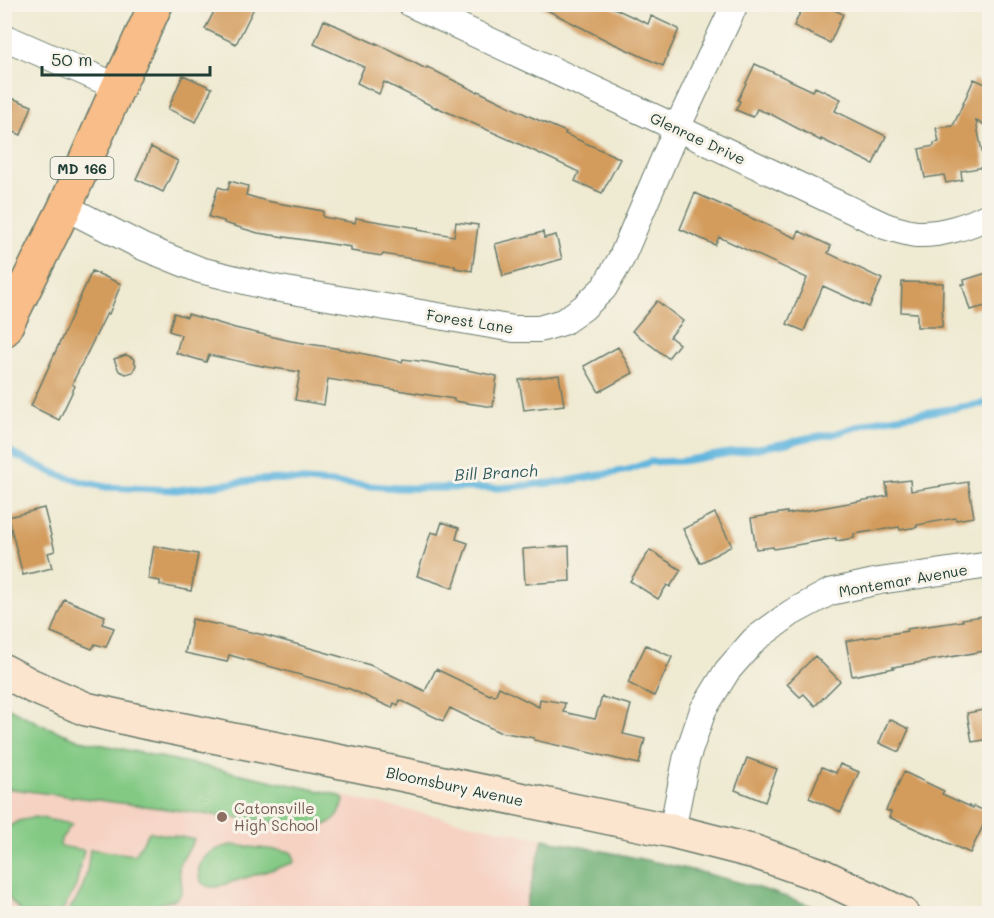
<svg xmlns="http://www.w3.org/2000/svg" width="994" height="918" font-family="Mali,sans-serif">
<rect width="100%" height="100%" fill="#f7f3e8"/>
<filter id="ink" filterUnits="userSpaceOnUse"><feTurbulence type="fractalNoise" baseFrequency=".0167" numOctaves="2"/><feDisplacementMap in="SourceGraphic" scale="12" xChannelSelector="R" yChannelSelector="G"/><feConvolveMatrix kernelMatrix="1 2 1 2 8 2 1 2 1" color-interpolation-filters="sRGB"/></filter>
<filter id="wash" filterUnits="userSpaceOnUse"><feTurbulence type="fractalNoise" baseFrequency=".008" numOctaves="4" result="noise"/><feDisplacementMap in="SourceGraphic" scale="24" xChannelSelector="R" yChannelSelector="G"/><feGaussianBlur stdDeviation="1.35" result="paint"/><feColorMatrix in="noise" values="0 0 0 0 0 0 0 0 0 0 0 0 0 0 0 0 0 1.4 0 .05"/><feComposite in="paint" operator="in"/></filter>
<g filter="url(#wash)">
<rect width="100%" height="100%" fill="#efead2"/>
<path fill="#f6d2c3" d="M4,706L40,724L80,740L712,875L796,900L829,913H5Z"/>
<path fill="#83c984" stroke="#51835c" stroke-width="1.5" d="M5,706L40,724L80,740L335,794L340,796L344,800C341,817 330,826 313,828L5,788Z
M35,817L72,824L61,839L60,846L84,850L76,886L61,913H23L12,902L5,892V829L18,821Z
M149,832L194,839C191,849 182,856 179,866C177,879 189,889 176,899L129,913H67C71,906 77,900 80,893C87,879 88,864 90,849L135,855Z
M231,845L288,851L292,853L295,860L293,863L216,887C195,889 194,865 208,854C215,849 223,847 231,845Z"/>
<path fill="#6aad72" stroke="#447553" stroke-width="1.5" d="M543,839C639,859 738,875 829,913H524Z"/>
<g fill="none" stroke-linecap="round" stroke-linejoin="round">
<path stroke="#62b6de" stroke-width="7" d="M4,447L17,456L57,474L86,483L106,487L177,490L258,480L278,479L399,488H499L561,482L628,470L650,462L682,461L782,444L807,438L834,434L878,420L982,404L990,401"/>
</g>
<g id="blocks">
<path fill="#d39b5b" d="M218,4H256L236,44L205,29Z
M535,4H605L648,24L651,16L679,29L663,66L610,42Z
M804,4H822L843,14L830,43L794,26Z
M324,20L376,44V43L426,69L427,67L477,92L478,91L529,116L566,132L565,134L617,157L620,159L602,193L575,181L579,172L517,143L436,107V108L384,82L379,94L357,83L364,67L314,44Z
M755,64L813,91L815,87L841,99L835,111L886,136L873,164L821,139V141L767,112V113L757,109L753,117L736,110L740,101L738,100Z
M183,75L212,88L196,122L168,109Z
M974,79L990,86V127L976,121L985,167L961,171L962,180L946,183L944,175L925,178L919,149L934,146V143L939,142L936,128L953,126Z
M4,95L32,106L21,135L4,128Z
M151,147L178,161L163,192L136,179Z
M230,181L248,186L246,195L266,201L323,211V217L355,223L356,218L418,228V230L454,236L456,222L478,225L472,271L455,268V266L383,254L382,256L351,251V247L258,233L224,223V221L209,217L218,187L228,190Z
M695,193L796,238L799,231L831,246L828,253L882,279L869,307L823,286L804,331L787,324L807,278L719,237L715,245L680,229Z
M543,232L544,238L556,235L562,259L503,276L495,244Z
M92,271L121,284L109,314L107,313L72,384L75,386L59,420L31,406Z
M990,272V305L970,310L962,284H965L964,280Z
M902,282L943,283L942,327H917V313L901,312Z
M657,301L683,321L670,337L679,344L668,358L632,331Z
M174,313L187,317L188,314L235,328L291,341L341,349L402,362L403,359L427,362L497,376L493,407L454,401V399L328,379L324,405L295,400L300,372L267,367L209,355L206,362L176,353L181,335L169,331Z
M618,347L633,373L599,392L584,366Z
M126,355L133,358L136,365L133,372L126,374L119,371L114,359Z
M559,375L564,405L524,410L519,380Z
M910,480L911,491L968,482L974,517L956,520L955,518L917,525V527L900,530L899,527L854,534V538L836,541V538L774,549L773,547L756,549L751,518L787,512V514L888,496L886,483Z
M44,508L55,551L48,553L52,568L23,575L8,517Z
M715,513L732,546L700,563L683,529Z
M442,522L459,528L456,539L468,543L453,588L417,576L431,532L438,534Z
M154,546L198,554L191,591L160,585V581L148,579Z
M569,546L570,581L525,584L523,549Z
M650,550L681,570L670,587L667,585L658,599L630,581Z
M64,599L105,616L102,624L114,628L106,647L95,644L92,649L51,632Z
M990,615V650L893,667L894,668L852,676L846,641L907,631V629L963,621L962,619Z
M192,619L264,635L370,665L425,691L436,669L490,695L491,694L495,696L499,687L539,707L540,699L565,703L563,712L595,719L602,697L631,705L623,734L645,739L639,764L534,740V738L499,732L450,708L443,721L400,700L398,705L394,703L392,708L350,689L229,655L227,662L185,653Z
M646,645L672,657L654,696L628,683Z
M815,656L840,681L815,706L804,694L800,697L787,684Z
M990,709V739L972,742L967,713Z
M889,719L909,729L899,752L879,743Z
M747,758L777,769L765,802L735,790Z
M840,764L859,772L841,812L809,798L822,767L836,773Z
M904,772L944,791L942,794L973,808L974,806L989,813L970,853L889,817L891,812L886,810Z"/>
</g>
</g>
<g filter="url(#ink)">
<use href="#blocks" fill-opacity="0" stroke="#687a6b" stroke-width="1.5"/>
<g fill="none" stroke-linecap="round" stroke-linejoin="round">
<g stroke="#687a6b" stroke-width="28">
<path id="street" d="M411,4L677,128L885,226C895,229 907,233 917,234C940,235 970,226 990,215
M4,37L118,87
M65,207L143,247L200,270L269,287L514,329H539L563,322L583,308L604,288L621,259L677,128L735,4
M672,831L686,760L703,710L727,671L754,640L791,613L830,592L879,581L990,565"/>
</g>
<g stroke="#687a6b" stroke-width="36">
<path id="secondary" d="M4,671L32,686L86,709L139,721L381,770L672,831L755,852L821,875L902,914"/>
</g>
<g stroke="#687a6b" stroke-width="36">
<path id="primary" d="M4,330L65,207L118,87L156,4"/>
</g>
<use href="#street" stroke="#fff" stroke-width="26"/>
<use href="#secondary" stroke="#fce5cf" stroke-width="33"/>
<use href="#primary" stroke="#f8bd88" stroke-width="33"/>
</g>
</g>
<circle fill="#8d6e63" stroke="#f7f3e8" stroke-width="2" cx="222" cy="817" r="6"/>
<g text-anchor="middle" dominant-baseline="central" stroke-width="6" stroke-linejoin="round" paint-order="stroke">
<rect fill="#f7f3e8" stroke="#60746a" stroke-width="1.5" x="50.5" y="157" width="63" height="22" rx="4.5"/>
<g font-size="14" font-weight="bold" fill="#1f3d34">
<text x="82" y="168">MD 166</text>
</g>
<g font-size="15" fill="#1f3d34" stroke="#f7f3e8">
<text transform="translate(698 138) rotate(25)">Glenrae Drive</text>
<text transform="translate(470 321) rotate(9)">Forest Lane</text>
<text transform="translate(903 580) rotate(-10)">Montemar Avenue</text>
<text transform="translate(455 786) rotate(12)">Bloomsbury Avenue</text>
</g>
<g font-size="15" fill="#785e54" stroke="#f7f3e8" text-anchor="start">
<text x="234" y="808">Catonsville<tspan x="234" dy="17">High School</tspan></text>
</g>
<g font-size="16" font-style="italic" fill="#305b5e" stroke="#f7f3e8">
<text transform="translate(496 472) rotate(-3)">Bill Branch</text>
</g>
</g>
<rect width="994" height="918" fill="none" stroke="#f7f3e8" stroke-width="24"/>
<path d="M42 66v9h168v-9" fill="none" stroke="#1f3d34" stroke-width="3"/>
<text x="51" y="66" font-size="18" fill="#1f3d34" stroke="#f7f3e8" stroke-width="4.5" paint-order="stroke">50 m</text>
</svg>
